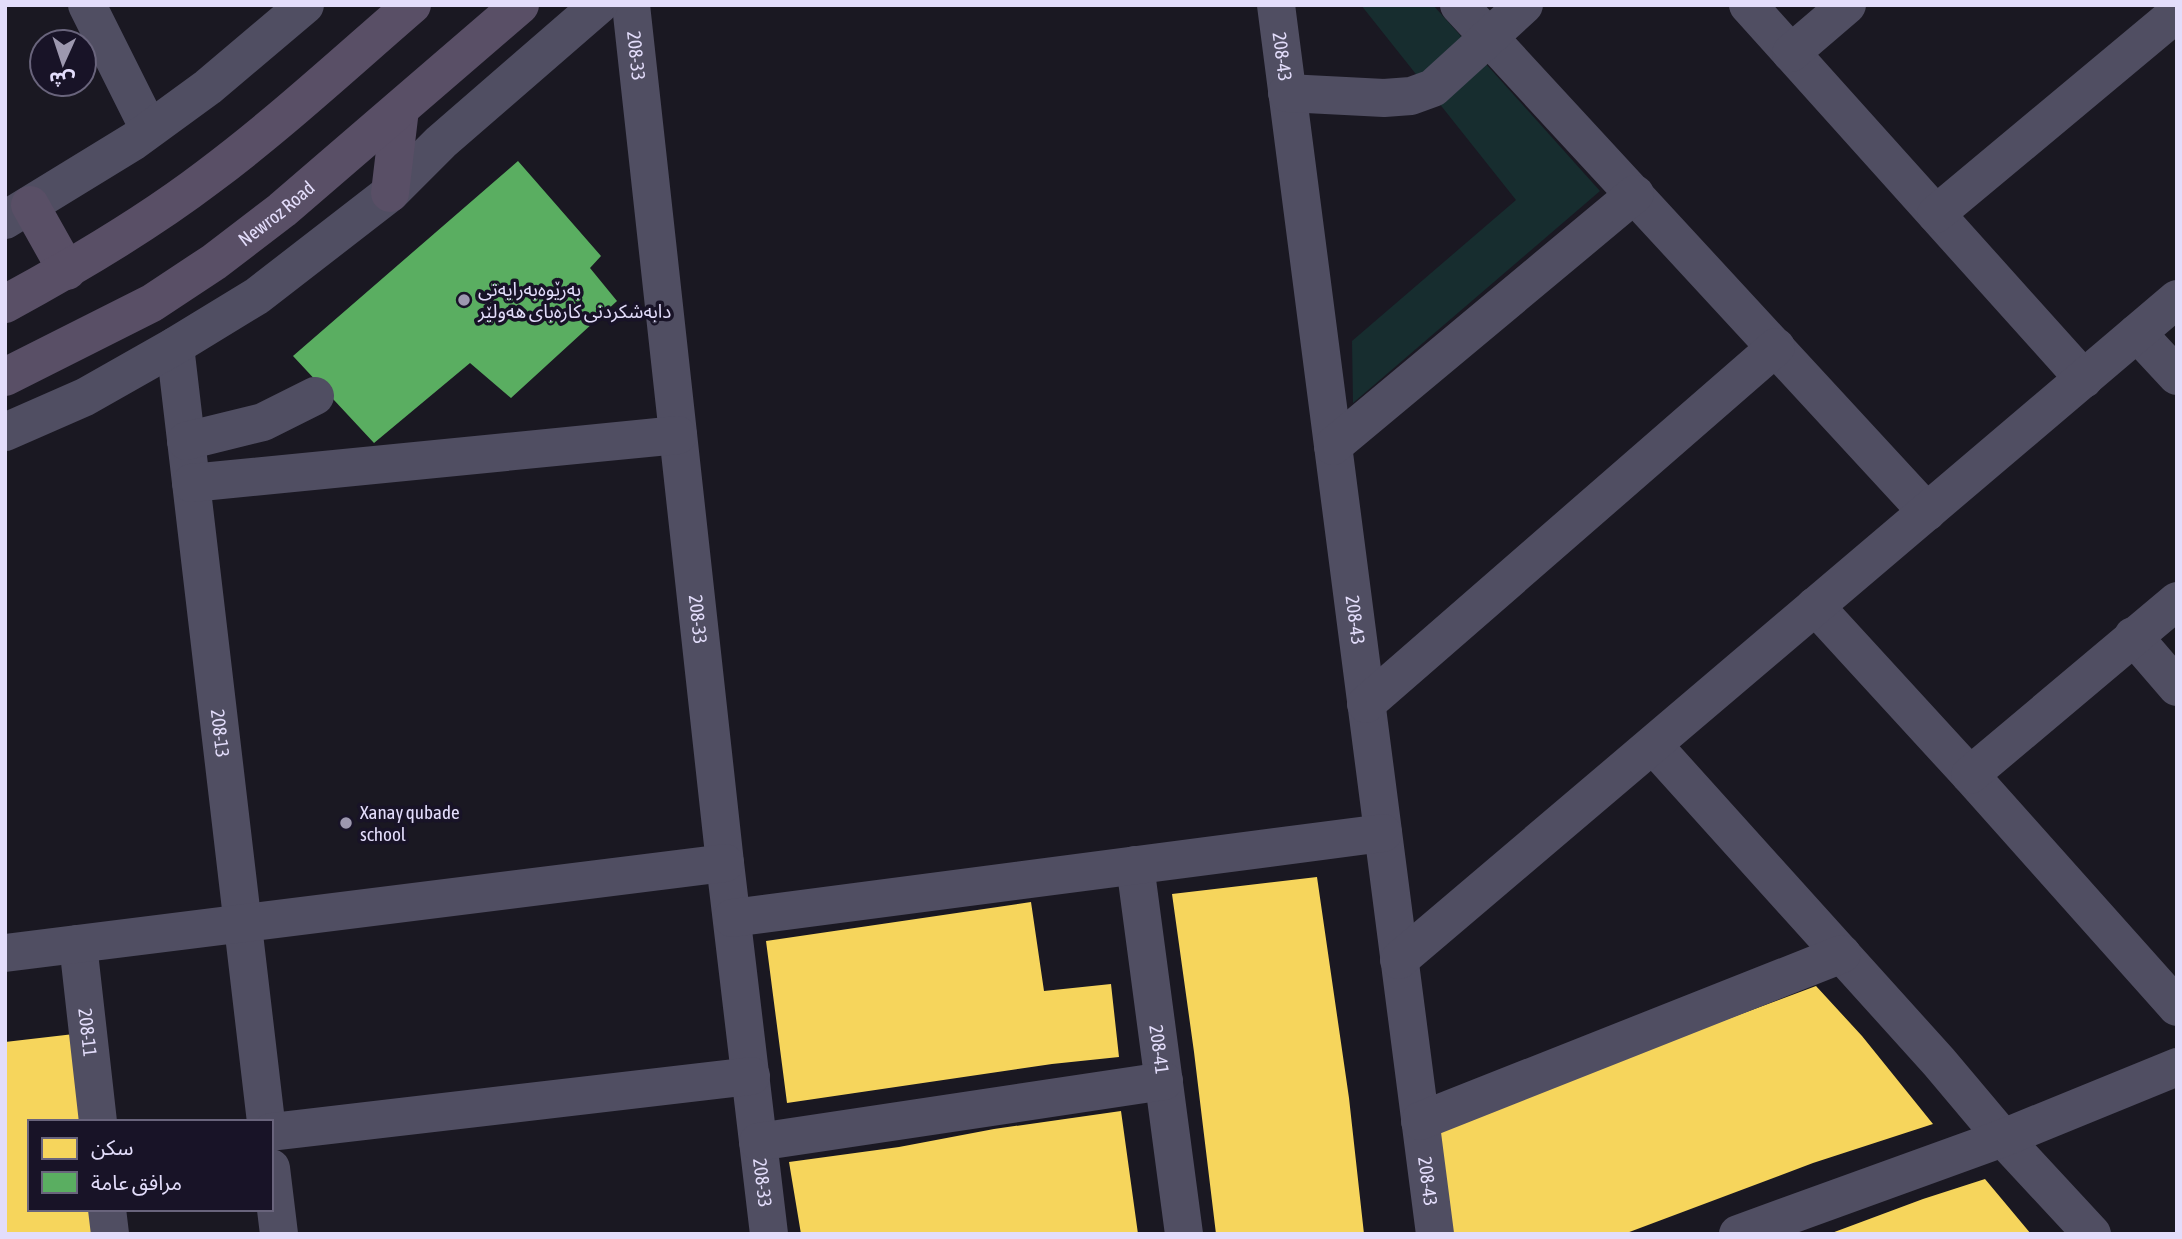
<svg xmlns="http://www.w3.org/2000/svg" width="2182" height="1239" font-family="'Asap Condensed','Noto Sans Arabic',sans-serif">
<rect width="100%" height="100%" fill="#1a1822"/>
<path fill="#172d2f" d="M1361,5H1433L1600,191L1353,403L1352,341L1516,200Z"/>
<path fill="#f6d55c" d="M1317,877L1349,1098L1364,1234H1216L1194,1052L1172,894Z
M1031,902L1044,991L1111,984L1119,1057L1052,1064L787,1103L766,941Z
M1816,986L1862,1036L1933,1124L1813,1163L1624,1234H1446L1433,1129Z
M74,1034L83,1122H30V1209H93L95,1234H5V1042Z
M1121,1111L1138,1234H801L789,1162L899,1147L994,1129Z
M1985,1179L2031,1234H1829L1923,1199Z"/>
<path fill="#5aae61" d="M518,161L601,256L590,268L617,301L511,398L470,363L374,443L293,356Z"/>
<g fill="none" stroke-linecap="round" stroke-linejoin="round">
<g stroke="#504e62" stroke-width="38">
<path d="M87,5L149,129"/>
<path id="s1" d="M631,5L725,863L769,1234"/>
<path id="s2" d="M1276,5L1435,1234"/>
<path d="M1459,5L1927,512"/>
<path d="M1748,5L2084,379"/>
<path d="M1791,53L1847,5"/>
<path d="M1287,93L1384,98L1411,96L1433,88L1524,5"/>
<path d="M1936,214L2177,13"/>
<path d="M5,220L134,141L208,87L305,5"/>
<path d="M2137,333L2177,376"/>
<path id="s3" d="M175,346L266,1122"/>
<path d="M5,432L85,397L175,346L257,296L390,193L441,142L599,5"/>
<path d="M186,441L263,422L315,396"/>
<path d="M1333,446L1635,194"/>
<path d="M191,483L678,435"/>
<path d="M1815,606L1970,775L2177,1007"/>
<path d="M2133,636L2177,687"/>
<path d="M1366,704L1776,347"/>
<path d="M1653,745L1939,1062L2003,1138L2092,1234"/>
<path d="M1970,775L2177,601"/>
<path id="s4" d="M1135,865L1184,1234"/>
<path d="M732,918L1383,833"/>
<path id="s5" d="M78,944L98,1122"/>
<path d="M5,953L725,863"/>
<path d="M1399,960L2177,299"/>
<path d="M1420,1121L1842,954"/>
<path d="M271,1132L751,1076"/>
<path d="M758,1142L1164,1081"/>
<path d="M271,1168L279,1234"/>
<path d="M107,1209L110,1234"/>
<path d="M1738,1234L2003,1138L2177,1067"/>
</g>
<g stroke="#594f66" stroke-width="38">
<path d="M390,193L400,109"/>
<path d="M30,205L67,271"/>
<path d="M5,304C75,266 145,225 208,177C279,124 345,63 412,5"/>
<path id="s6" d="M5,377L152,303L214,262L282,210L520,5"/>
</g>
</g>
<g fill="#9d98af" stroke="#181327" stroke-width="2.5">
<circle cx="464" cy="300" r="7"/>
<circle cx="346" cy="823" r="7"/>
</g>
<g text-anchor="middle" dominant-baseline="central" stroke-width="7" stroke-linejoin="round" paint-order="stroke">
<g font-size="19" fill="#e3ddfb" stroke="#181327">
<text stroke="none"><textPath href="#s1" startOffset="51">208-33</textPath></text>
<text stroke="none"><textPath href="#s2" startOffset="52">208-43</textPath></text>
<text stroke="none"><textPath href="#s6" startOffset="318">Newroz Road</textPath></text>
<text stroke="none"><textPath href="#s1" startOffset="618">208-33</textPath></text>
<text stroke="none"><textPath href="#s2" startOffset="620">208-43</textPath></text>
<text stroke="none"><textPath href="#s3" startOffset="390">208-13</textPath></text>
<text stroke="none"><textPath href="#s5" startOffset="89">208-11</textPath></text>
<text stroke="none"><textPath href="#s4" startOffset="186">208-41</textPath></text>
<text stroke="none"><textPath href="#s2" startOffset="1186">208-43</textPath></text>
<text stroke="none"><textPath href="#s1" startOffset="1185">208-33</textPath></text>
</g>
<g font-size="19" fill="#e3ddfb" stroke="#181327" text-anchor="start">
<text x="478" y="289">بەرێوەبەرایەتی<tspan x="478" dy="22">دابەشکردنی کارەبای هەولێر</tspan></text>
<text x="360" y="812">Xanay qubade<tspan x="360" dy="22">school</tspan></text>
</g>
</g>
<rect width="2182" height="1239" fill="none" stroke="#e3ddfb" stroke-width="14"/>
<rect x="28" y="1120" width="245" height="91" fill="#181327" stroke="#69647c" stroke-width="2"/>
<rect x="42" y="1138" width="35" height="21" fill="#f6d55c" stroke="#69647c" stroke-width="2"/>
<text x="91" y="1155" font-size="21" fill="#e3ddfb">سكن</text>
<rect x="42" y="1172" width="35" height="21" fill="#5aae61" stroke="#69647c" stroke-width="2"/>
<text x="91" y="1190" font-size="21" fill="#e3ddfb">مرافق عامة</text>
<g transform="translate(63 63) rotate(183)"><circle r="33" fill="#181327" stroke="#69647c" stroke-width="2"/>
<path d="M0-5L12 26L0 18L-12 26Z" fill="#9d98af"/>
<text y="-10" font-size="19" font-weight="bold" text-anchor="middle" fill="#e3ddfb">ش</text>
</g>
</svg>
